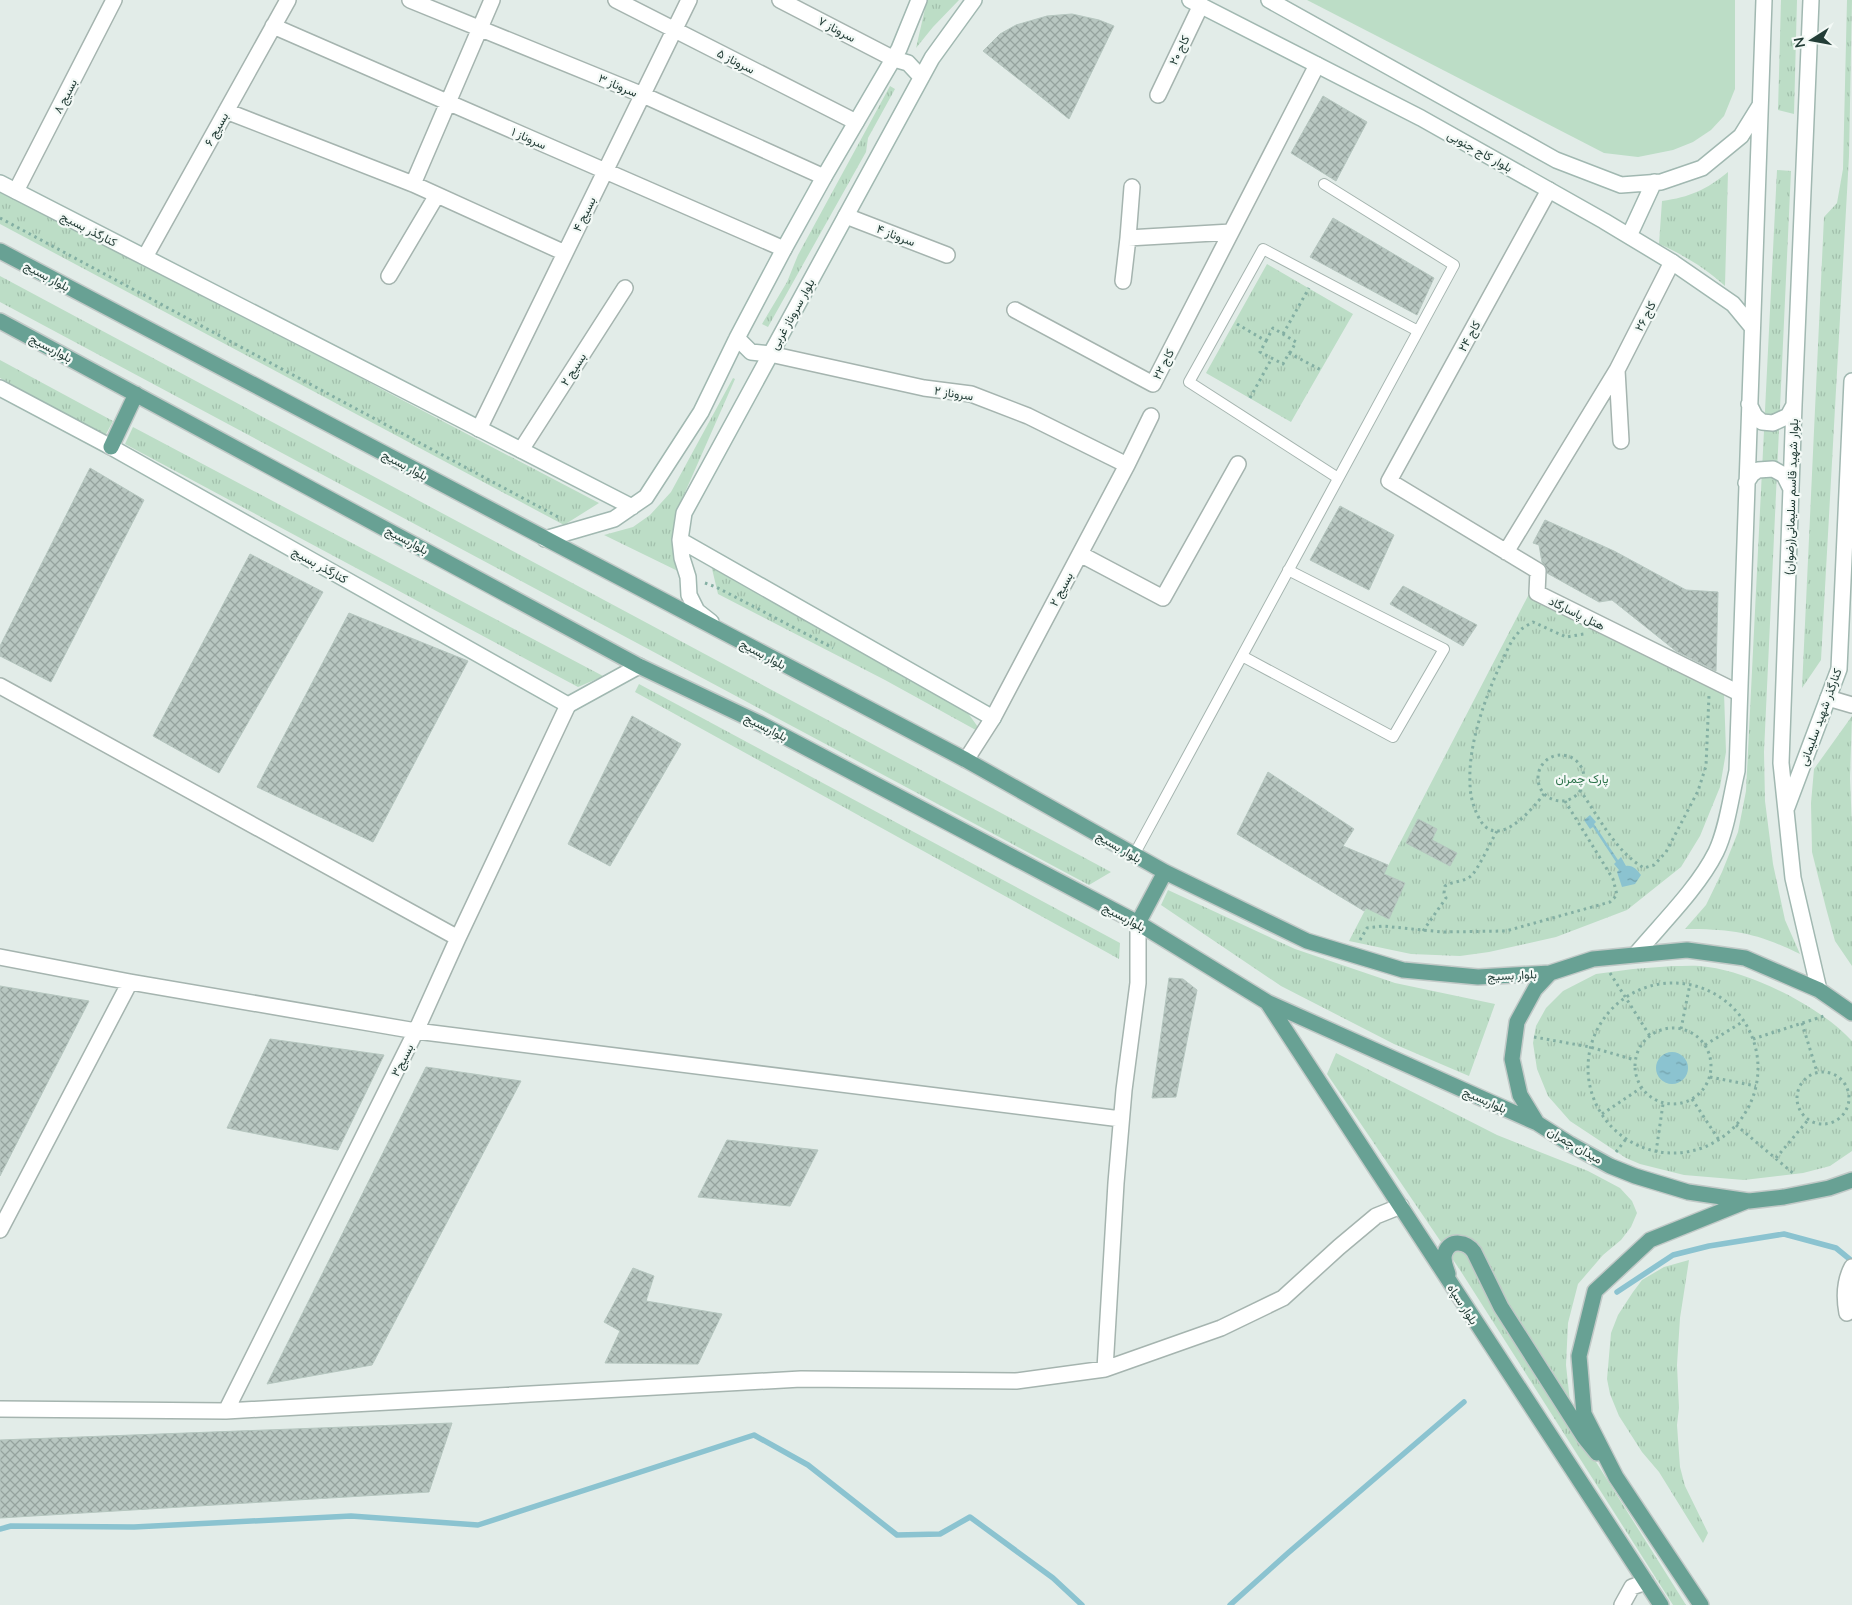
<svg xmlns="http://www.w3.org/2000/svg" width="1852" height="1605" font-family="Mulish,Vazirmatn,sans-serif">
<defs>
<pattern id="grass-tufts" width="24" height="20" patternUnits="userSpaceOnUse" patternTransform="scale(1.25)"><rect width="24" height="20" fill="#bcddc6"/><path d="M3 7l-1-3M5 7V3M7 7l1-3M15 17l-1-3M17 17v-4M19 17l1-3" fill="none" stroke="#a1bfab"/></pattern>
<pattern id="water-ripples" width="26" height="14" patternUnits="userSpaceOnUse" patternTransform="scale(1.25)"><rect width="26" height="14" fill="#8bc3d0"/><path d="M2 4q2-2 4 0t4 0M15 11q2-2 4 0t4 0" fill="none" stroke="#71a0aa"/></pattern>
<pattern id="building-cross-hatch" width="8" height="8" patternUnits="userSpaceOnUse" patternTransform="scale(1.25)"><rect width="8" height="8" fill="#b8c7c1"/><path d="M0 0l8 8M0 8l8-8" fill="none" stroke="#95a39e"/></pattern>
</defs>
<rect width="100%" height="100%" fill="#e2ece8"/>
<path fill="url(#grass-tufts)" d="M927,0H959L933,27L916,48Z
M1781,0H1797L1794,114L1778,110Z
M1847,0H1852L1849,156L1821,660L1802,688L1824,217L1837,203L1843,169Z
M890,86L895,89L868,138L866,152L768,327L762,324L787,282L798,255Z
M1777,170L1791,171L1764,752L1765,801L1773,864L1785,920L1800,954C1757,933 1734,929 1685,929L1706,905L1722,872L1738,832L1746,791Z
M1728,172L1725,286C1705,268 1684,255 1659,244L1662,201C1690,197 1706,190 1728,172Z
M0,183L209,295L387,392L599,503L564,525L0,224Z
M1267,264L1353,314L1291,422L1206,373Z
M0,276L1111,872L1089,885L0,302Z
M0,360L113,421L105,436L0,378Z
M733,378L735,379L675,515C671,540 677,552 686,575L604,535L633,527L650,515L671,492Z
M133,427L603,676H604L578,687L125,444Z
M708,552L952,691L983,734L885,680L718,594Z
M1529,594L1724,692L1726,752L1720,787L1700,836L1681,867L1627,910L1556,937L1489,952L1460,956L1411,954L1349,941Z
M639,684L1120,943L1119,959L635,692Z
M1852,716L1850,778L1852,827V966L1835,941L1826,908L1812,852L1811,803L1814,769Z
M1168,890L1295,949L1395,983L1495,1004L1469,1076L1394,1044L1281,986L1161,905Z
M1673,966C1685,966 1697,965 1708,967C1753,973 1821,1007 1852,1041V1151L1830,1166L1803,1173L1744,1180L1684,1175L1640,1164L1626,1158L1570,1121L1548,1096L1537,1069L1533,1043L1536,1026L1546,1008L1563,991L1596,974L1633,969Z
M1336,1053L1497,1135L1588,1171L1620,1188L1632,1201L1637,1213L1631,1227L1621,1240L1603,1255L1578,1284L1568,1323L1566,1365L1571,1411L1591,1454L1686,1605H1673L1460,1270L1327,1074Z
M1689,1260L1680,1318L1677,1365L1679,1408L1677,1425L1680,1467L1685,1486L1708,1533L1703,1543L1659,1472L1642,1452L1619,1416L1610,1394L1607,1379L1611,1333L1618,1315L1633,1292L1642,1280L1664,1267Z"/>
<path fill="#bcddc6" d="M1307,0H1735V89L1724,116L1711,130L1693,142L1673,150L1638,157L1604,153Z"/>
<path fill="url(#water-ripples)" d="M1590,815L1596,822L1594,824L1618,860L1621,857L1626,866C1633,865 1637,870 1641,875L1635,884L1622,887L1617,872L1619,870L1614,864L1616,862L1593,827L1590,829L1584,820Z
M1656 1068a16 16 0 1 1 32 0a16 16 0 1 1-32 0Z"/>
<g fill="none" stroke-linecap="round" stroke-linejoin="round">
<path stroke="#8bc3d0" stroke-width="5.5" d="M1617,1292L1673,1255L1709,1246L1784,1234L1836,1248L1852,1261
M0,1529L11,1526L134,1527L351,1516L478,1525L754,1435L808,1465L897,1535L940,1534L970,1517L1053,1578L1082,1605
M1230,1605L1288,1553L1464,1402"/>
</g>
<path fill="url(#building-cross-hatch)" stroke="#b5c6bf" d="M1072,14L1099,20L1114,26L1069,119L983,51L1000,34L1016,25L1047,16Z
M1323,96L1367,122L1336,181L1291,153Z
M1333,218L1434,278L1417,315L1310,257Z
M90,468L144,500L51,682L0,656V646Z
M1340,506L1394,535L1369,590L1310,560Z
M1545,520L1614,551L1686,590L1718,592L1716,671L1676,651L1612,600L1599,602L1547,573L1546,567L1542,562L1539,545L1533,543Z
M250,554L323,592L219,773L153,736Z
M1403,586L1477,625L1463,646L1390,604Z
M349,613L468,661L373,842L257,787Z
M632,716L681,744L610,866L568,844Z
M1268,772L1354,829L1343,846L1388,865L1384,874L1405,883L1389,919L1366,908L1364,911L1237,834Z
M1418,819L1437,829L1432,840L1457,853L1450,866L1406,843Z
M1169,978L1183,979L1197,990L1176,1097L1152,1098Z
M0,986L89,1001L0,1176Z
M270,1039L384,1055L338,1150L227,1128Z
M426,1067L521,1081L372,1365L267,1384Z
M727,1140L818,1150L790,1206L698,1197Z
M633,1268L654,1276L646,1301L722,1314L698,1364L605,1363L620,1331L604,1322Z
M452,1423L429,1492L0,1518V1440Z"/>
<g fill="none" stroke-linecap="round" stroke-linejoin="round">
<g stroke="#a5b4af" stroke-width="12">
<path id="lane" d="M1338,478L1189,382L1263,249L1418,331
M1242,656L1393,737L1444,649L1288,570
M1134,855L1454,265L1324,184"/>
</g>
<g stroke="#a5b4af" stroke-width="18">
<path id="street" d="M410,0L643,95L824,177
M616,0L856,122
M780,0L894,59
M273,26L784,249
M1158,95L1201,5
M226,111L413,184L565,253
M413,184L492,0
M1549,190L1389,481L1538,571L1537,593L1739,693
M16,191L114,0
M846,216L947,255
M1128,238L1132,187
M145,257L288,0
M389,276L437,195
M1123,281L1128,238L1231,232
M1015,310L1153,384L1317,65
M770,354L924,388L971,394L1028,416L1127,465
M1617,370L1621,441
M479,429L689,0
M521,450L625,288
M1506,552L1617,370L1672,262
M1080,554L1163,598L1238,464
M0,686L458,938
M1828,698L1852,705
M966,760L993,718L1127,465L1151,416
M0,957L130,982L416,1031L1121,1119
M0,1230L130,982
M1847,1313C1844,1297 1844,1282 1852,1267
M1105,1369L1116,1183L1124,1090L1138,983V923
M0,1409L226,1411L801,1379L1016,1381L1105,1369L1221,1328L1283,1298L1339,1247L1376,1216L1401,1206
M226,1411L416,1031L458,938L568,705
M1622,1605L1632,1587L1646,1582"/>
</g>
<g stroke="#a1b8b1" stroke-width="18">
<path id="secondary" d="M1190,0L1421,118L1604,221L1672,262L1733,304L1752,327
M1269,0L1556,160L1621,185L1661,182L1702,168L1741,136L1759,107
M1811,0L1794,405L1781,763L1793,878L1819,990
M894,59L908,63L921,77
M0,183L632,507
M1629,236L1654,182
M737,338L751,352L770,354
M0,388L111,447L568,705L639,666
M1749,404L1755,416L1762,422L1773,423L1788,416L1794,405
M1746,483L1752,474L1758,470L1773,469L1784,475L1791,489
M545,539L614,519L646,497L701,412L737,338L784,249L824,177L899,49L919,0
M680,540L993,718
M711,622L697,611L689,595L688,577L682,558L680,540L684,513L932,58L974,0
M1787,807L1839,669L1852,381
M1636,954C1662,923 1698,888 1716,852C1727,829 1731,796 1737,771L1764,0"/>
</g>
<g stroke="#c1c9c7" stroke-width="18">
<path id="primary" d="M0,251L966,760L1165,872L1307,941L1403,970L1478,977L1550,973
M0,321L639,666L759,723L1138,923L1267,1002L1537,1123
M111,447L136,394
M1138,923L1165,872
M1267,1002L1661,1605
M1852,1013L1819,990L1745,958L1687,950L1593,959L1550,973L1535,989L1517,1022L1512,1059L1520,1095L1537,1123L1570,1144L1610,1166L1635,1176L1688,1192L1749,1201L1784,1197L1829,1188L1852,1180
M1448,1274C1446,1267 1442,1260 1445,1253C1450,1238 1467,1242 1474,1252L1501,1307L1584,1437L1597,1453
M1701,1605L1616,1477L1584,1414L1579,1356L1595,1291L1650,1240L1747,1201"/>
</g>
<path stroke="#83afa3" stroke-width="3" stroke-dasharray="2.5 4" stroke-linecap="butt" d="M0,218L560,518
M1237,324L1266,341L1260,352L1283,364L1289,353L1321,370
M1283,334L1309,288
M1266,341L1273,328L1296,342L1290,353
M1250,398L1272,358
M705,583L716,587L833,648
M1538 778a23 23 0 1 1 46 0a23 23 0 1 1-46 0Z
M1580,790C1598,816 1616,852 1644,868L1654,865L1666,852L1698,791L1706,766L1709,695
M1544,794C1530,812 1495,853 1478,816C1473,806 1470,795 1470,783C1468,743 1486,695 1503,659C1507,651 1511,640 1518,633C1521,628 1528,625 1533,622L1566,637L1584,634
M1423,931L1446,898L1444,893L1445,886C1453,881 1464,882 1471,876C1478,870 1491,841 1497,831
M1360,940L1367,928L1383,926L1442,932L1506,931L1610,902L1617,895L1613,879L1565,801
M1610,973L1650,1036
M1588 1068a85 85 0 1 1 170 0a85 85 0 1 1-170 0Z
M1802,1023L1817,1072
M1635 1066a38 38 0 1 1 76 0a38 38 0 1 1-76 0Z
M1681,1029L1690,984
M1534,1037L1590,1047L1635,1060
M1753,1039L1824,1016
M1705,1045L1744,1021
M1797 1098a26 26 0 1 1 52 0a26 26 0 1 1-52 0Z
M1710,1077L1756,1086
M1692,1099L1719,1140
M1602,1114L1641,1088
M1736,1125L1794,1174
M1616,1152L1626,1139
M1656,1152L1663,1104
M1776,1158L1808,1120"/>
<use href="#lane" stroke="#fff" stroke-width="10"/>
<use href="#street" stroke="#fff" stroke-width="15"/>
<use href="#secondary" stroke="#fff" stroke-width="15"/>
<use href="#primary" stroke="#68a194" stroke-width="15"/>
</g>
<g text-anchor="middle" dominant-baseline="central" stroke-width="4.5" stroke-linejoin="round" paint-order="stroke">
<g font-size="12" fill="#233d37" stroke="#f3f9f6">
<text transform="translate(837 29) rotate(28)">سروناز ۷</text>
<text transform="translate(1179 50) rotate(-64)">کاج ۲۰</text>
<text transform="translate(736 61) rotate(27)">سروناز ۵</text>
<text transform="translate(618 85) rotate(23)">سروناز ۳</text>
<text transform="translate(65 96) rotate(-63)">بسیج ۸</text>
<text transform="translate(216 129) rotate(-61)">بسیج ۶</text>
<text transform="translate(529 138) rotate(24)">سروناز ۱</text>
<text transform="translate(1480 151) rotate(29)">بلوار کاج جنوبی</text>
<text transform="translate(584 214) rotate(-64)">بسیج ۴</text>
<text transform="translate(89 229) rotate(27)">کنارگذر بسیج</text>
<text transform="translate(896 235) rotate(21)">سروناز ۴</text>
<text transform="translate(47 276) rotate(28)">بلوار بسیج</text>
<text transform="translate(792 314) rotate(-61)">بلوار سروناز غربی</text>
<text transform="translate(1645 316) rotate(-63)">کاج ۲۶</text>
<text transform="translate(1469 336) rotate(-61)">کاج ۲۴</text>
<text transform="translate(51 348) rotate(28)">بلواربسیج</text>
<text transform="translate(1163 364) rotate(-63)">کاج ۲۲</text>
<text transform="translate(573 369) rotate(-57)">بسیج ۲</text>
<text transform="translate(954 393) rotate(9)">سروناز ۲</text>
<text transform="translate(405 465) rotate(28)">بلوار بسیج</text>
<text transform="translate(1791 497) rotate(-88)">بلوار شهید قاسم سلیمانی(رضوان)</text>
<text transform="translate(407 540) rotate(28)">بلواربسیج</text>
<text transform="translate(320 565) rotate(29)">کنارگذر بسیج</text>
<text transform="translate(1061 589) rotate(-62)">بسیج ۲</text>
<text transform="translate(1577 613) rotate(26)">هتل پاسارگاد</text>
<text transform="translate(763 654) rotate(28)">بلوار بسیج</text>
<text transform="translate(1820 717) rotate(-70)">کنارگذر شهید سلیمانی</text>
<text transform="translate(766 727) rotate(27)">بلواربسیج</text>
<text transform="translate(1119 847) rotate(30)">بلوار بسیج</text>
<text transform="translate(1124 917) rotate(28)">بلواربسیج</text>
<text transform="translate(1512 975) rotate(-3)">بلوار بسیج</text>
<text transform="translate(402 1060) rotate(-63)">بسیج۳</text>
<text transform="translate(1485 1100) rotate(24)">بلواربسیج</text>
<text transform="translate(1575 1145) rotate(30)">میدان چمران</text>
<text transform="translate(1463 1304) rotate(57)">بلوار سپاه</text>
</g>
<g font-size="12" fill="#2d734b" stroke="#f3f9f6">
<text x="1582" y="778">پارک چمران</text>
</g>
</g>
<g transform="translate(1812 40) rotate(259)" stroke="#f3f9f6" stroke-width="4" paint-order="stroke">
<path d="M0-4L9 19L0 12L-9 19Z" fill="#233d37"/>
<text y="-8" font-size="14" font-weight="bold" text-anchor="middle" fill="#233d37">N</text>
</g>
</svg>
